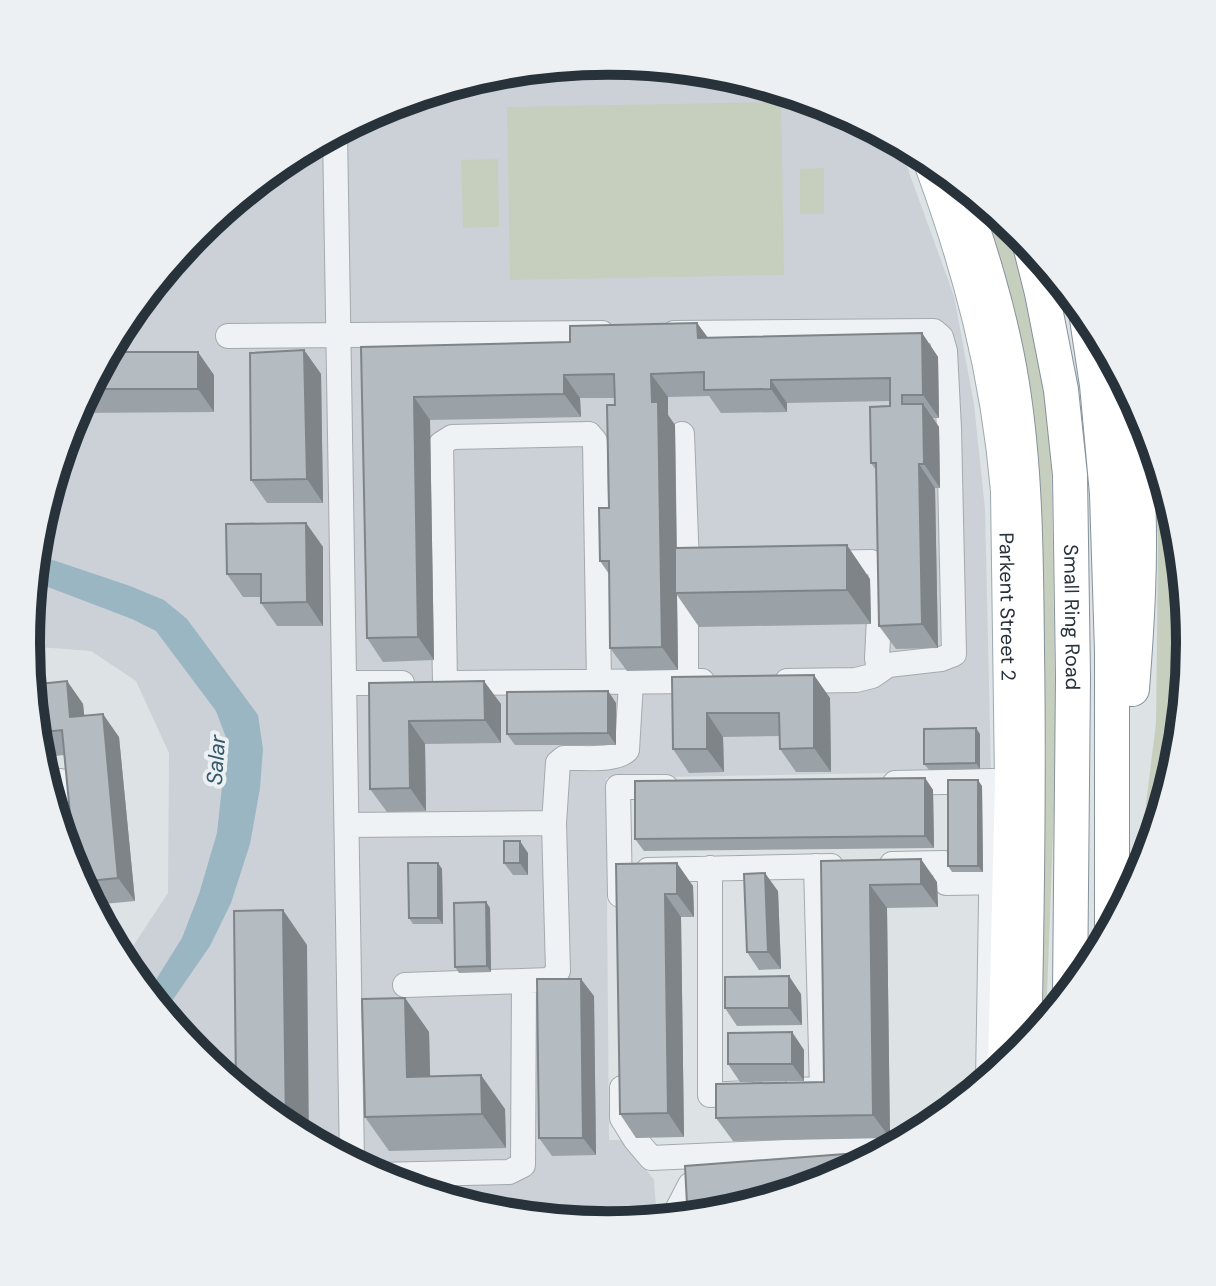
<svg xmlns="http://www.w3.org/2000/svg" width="1216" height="1286" font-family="'DM Sans',sans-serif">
<rect width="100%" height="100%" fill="#dde2e5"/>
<path fill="#cbd1d6" d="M608,61L722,72L831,105L898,142L954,296L974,404L985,509L991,771L606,778L609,1140H624L654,1180L657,1220L608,1225L494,1214L385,1181L284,1127L196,1054L122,963L168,893L169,753L136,681L91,651L26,646V643L37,529L70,420L124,319L197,231L285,159L386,105L495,72Z"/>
<path fill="#c6cfbe" d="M781,102L784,275L510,280L507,107Z
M498,159L499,227L463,228L461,160Z
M824,168V214H800V169Z
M978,198L1007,221L1041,350L1051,440L1056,755L1046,1022L1031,1040L1046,757L1044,658Z
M1151,439L1179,530L1188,623V663L1179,757L1146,866L1136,884L1156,723L1158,539Z"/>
<path fill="#9ab6c3" d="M35,554L130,586L164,600L187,619L258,715L263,749L260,788L250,844L231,903L210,946L163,1014L147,994L182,938L199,894L217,833L227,740L216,711L156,631L132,619L32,581Z"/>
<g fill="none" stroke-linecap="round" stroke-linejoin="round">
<g stroke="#a3aaae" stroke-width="26">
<path id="minor" d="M335,132L352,1163
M674,333L934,331L941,337L945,351L949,429L954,654L941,659L888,665L872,676L856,680L787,681
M228,336L602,333
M682,434L687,565
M825,563L871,562L879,566L881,579L877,658L879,671
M686,576V681
M344,683H402
M445,683L441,444L452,437L589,434L595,441L599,682
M455,683L702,681
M45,782L61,781L69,863
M895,783L993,781L988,1081
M347,825L554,823L558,763L564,758C582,757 615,762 627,750L631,682
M892,864L944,863L946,883L1005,882
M710,868V1095L747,1093
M648,870L831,866
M620,895L618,787H666
M405,985L550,980L558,971L554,823
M622,1088V1118L635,1139L651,1158L895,1147
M795,1090L822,1089L816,866
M375,1175L509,1172L523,1165L524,981
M677,1218L676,1212L690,1185L711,1184"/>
</g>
<g stroke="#9da9b0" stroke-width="32">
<g id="major">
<path id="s1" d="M927,157C968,267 996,373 1006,491L1010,782L1003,1068"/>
</g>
</g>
<g stroke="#85929b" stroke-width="36">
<g id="highway">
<path d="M956,179C979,246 1001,314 1012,384C1026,472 1026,560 1027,649C1029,783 1027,916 1024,1049"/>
<path id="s2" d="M1030,245L1042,293L1061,390L1070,475L1073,677L1070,993"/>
<path d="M1086,312L1097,385L1107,494L1112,651V928"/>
<path d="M1130,390C1133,425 1137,461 1138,496C1141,561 1137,625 1132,689"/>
</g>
</g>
<use href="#minor" stroke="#eff2f4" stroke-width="24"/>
<use href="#major" stroke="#fff" stroke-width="30"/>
<use href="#highway" stroke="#fff" stroke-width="34"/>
</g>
<path fill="#9ba2a7" d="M697,323L708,338L922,333L938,357L939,418H933L939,427L940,488H935L938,648L896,649L879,626L876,470L871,463L890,406V401L787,403V412L721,413L709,396L668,397V415L675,425L677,548L870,579L871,624L699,627L677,595L678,670L627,671L610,648L609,574L600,561L609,508L615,398H580L581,417L430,420L434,660L383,662L367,638L361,347L570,342Z
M304,350L321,374L323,503H267L251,480Z
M107,352L214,375V412L74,413Z
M306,523L323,547V626H277L261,603V597H243L227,574Z
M672,677L830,698L831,772H796L780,749V736L723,737L724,772L689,773L673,749Z
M67,681L83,704L84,716L119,737L135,901L93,905L87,897L76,876L64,755L38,758L30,685Z
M369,683L501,704V743L425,744L426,811L387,812L370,789Z
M608,691L616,703V745H515L507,734Z
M980,734V769L929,770L924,764Z
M925,778L933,790L934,848L644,851L635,839Z
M982,786L983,872H952L948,866Z
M528,853V875H513L504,863Z
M821,861L937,882L938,907L887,908L890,1138L733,1141L716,1118L824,1082Z
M438,863L442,869L443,924H413L409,918Z
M616,864L693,886L694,917H681L684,1137L636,1138L620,1114Z
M778,891L781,969L759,970L747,952Z
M486,902L490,908L491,972L459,973L455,967Z
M801,994L802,1025L737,1026L725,1008Z
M594,996L596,1155L552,1156L539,1138Z
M405,998L429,1032L430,1076L505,1109L506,1148L389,1151L365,1117Z
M792,1032L804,1050V1081L740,1082L728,1064Z
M830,1181L721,1214L695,1216L687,1204Z"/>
<path fill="#7e8488" d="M697,323L714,346L698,338Z
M922,333L938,357L939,418L923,395Z
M304,350L321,374L323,503L307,479Z
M198,352L214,375V412L198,389Z
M651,374L668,397V415L675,425L677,593H675L677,595L678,670L662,647Z
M564,375L580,398L581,417L564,394Z
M771,380L787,403V412L771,389Z
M414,397L430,420L434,660L418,637Z
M923,404L939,427L940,488L924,464Z
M919,464L935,488L938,648L922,624Z
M306,523L323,547V626L307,602Z
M847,545L870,579L871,624L847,590Z
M814,675L830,698L831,772L814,748Z
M67,681L83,704L87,740L70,717Z
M484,681L501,704V743L485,720Z
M608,691L616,703V745L608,733Z
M707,713L723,737L724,772L707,749Z
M103,714L119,737L135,901L118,878Z
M409,721L425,744L426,811L410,788Z
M976,728L980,734V769L976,763Z
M925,778L933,790L934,848L925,836Z
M978,780L982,786L983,872L978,866Z
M520,841L528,853V875L520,863Z
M921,859L937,882L938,907L921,884Z
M438,863L442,869L443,924L438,918Z
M677,863L693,886L694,917L677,894Z
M765,873L778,891L781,969L768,952Z
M870,885L887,908L890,1138L873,1115Z
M665,894L681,917L684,1137L668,1113Z
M486,902L490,908L491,972L487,966Z
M283,910L307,945L309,1140L286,1127Z
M789,976L801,994L802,1025L789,1008Z
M581,979L594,996L596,1155L583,1138Z
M405,998L429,1032L431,1111L407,1077Z
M792,1032L804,1050V1081L792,1064Z
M481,1075L505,1109L506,1148L482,1114Z"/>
<path fill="#b4bcc2" stroke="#7e8488" stroke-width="2" d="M697,323L698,338L922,333L923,395H902V404H923L924,464H919L922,624L879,626L876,463H871L870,407L890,406V378L771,380V389L704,390V372L651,374L652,402H658L662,647L610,648L609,561H600L599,508H609L607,405H615L614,374L564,375V394L414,397L418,637L367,638L361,347L570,342V326Z
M304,350L307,479L251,480L250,353Z
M107,352H198V389H87Z
M306,523L307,602L261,603V574H227L226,524Z
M847,545V590L675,593V548Z
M814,675V748L780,749L779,713H707V749H673L672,677Z
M67,681L70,717L103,714L118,878L79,882L76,876L62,730L35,733L30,685Z
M484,681L485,720L409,721L410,788L370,789L369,683Z
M608,691V733L507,734V692Z
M976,728V763L924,764V729Z
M925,778V836L635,839V781Z
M948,780H978V866H948Z
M504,841H520V863H504Z
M921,859V884L870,885L873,1115L716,1118V1084L824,1082L821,861Z
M408,863H438V918H409Z
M677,863V894H665L668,1113L620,1114L616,864Z
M765,873L768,952H747L744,874Z
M486,902L487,966L455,967L454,903Z
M283,910L286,1127L236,1087L234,911Z
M789,976V1008H725V977Z
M537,979H581L583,1138H539Z
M405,998L407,1077L481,1075L482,1114L365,1117L362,999Z
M792,1032V1064H728V1033Z
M885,1151L830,1181L779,1196L687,1204L685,1166Z"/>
<g text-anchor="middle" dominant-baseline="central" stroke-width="8" stroke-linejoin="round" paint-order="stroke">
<g font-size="20" fill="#28323a" stroke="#ecf0f3">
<text stroke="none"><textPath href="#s1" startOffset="460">Parkent Street 2</textPath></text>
<text stroke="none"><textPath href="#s2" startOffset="376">Small Ring Road</textPath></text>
</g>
<g font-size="22" font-style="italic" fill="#35586b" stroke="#ecf0f3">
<text transform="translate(216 760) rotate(-86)">Salar</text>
</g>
</g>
<path d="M0 0H1216V1286H0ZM40 643a568 568 0 1 1 1136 0a568 568 0 1 1-1136 0Z" fill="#ecf0f3" fill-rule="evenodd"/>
<path fill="none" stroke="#28323a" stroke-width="10" d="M40 643a568 568 0 1 1 1136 0a568 568 0 1 1-1136 0Z"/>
</svg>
